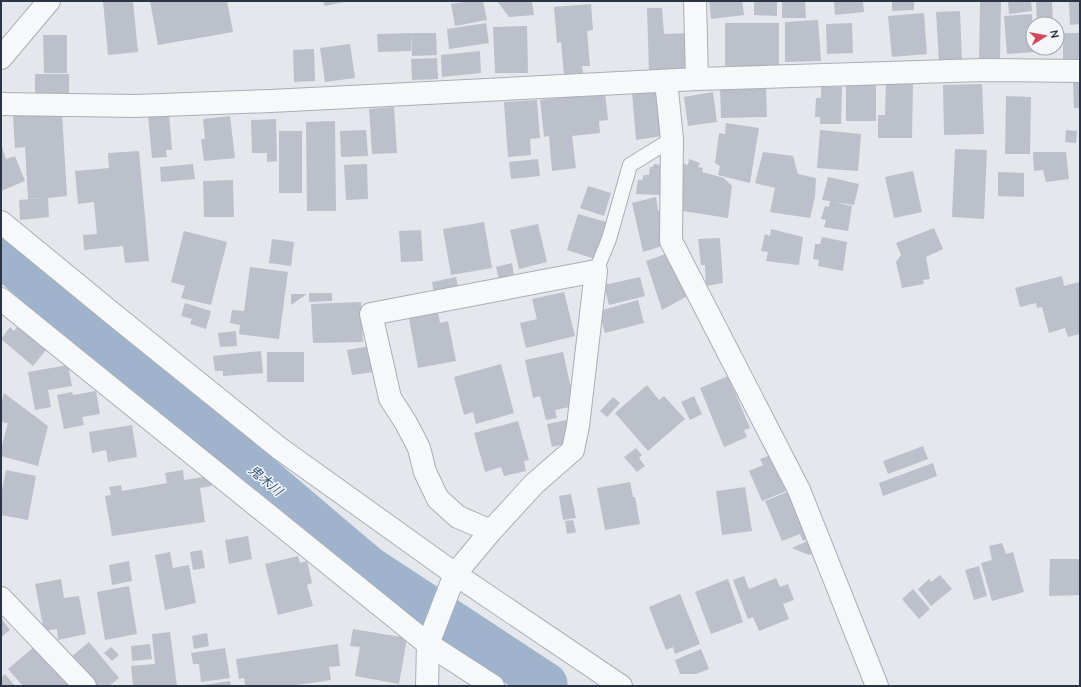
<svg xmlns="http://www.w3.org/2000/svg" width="1081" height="687" font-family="Ubuntu,'Noto Sans JP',sans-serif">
<rect width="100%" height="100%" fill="#e4e7ec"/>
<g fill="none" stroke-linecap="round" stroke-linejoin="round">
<path stroke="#9fb4cc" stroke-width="43" d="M1,255L368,567L546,684"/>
</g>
<path fill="#bbc0ca" d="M103,1H133L138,52L108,55Z
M150,1H227L233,32L158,45Z
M323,1H344V2L325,6Z
M471,1H483L487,20L455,26L451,4Z
M497,1H532L534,15L509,17Z
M709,1H742L744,15L711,19Z
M754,1H777V16L754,15Z
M834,1H863L864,12L835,15Z
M892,1H914V10L892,11Z
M1008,1H1031L1032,11L1009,14Z
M1036,1H1052L1053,24H1037Z
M1080,1V24L1070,25L1069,2Z
M782,2H805L806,18H782Z
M980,2H1001L1000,60H979Z
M591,4L593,30L587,31L590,66H582L583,73L564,75L561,42L557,43L554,7Z
M647,8H662L664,34L691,33L692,71L649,73Z
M960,11L962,61L939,62L936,12Z
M924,13L927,54L892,57L888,16Z
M1032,14L1033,48H1035V52L1007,54L1004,16Z
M818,20L821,61L785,62V22Z
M486,23L489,43L449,49L447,29Z
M725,23H779V66H725Z
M852,23L853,53L827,54L826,24Z
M527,26L528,73H495L493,27Z
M411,33V51L378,52L377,34Z
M411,33H436L437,55L412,56Z
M1063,33H1080V60H1063Z
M43,35H67V73H44Z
M350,44L355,78L325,82L320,48Z
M314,49L315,81L294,82L293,50Z
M480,51L481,73L442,77L441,55Z
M437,58L438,79L412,80L411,59Z
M35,74H69V94L35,93Z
M846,82H876V121H846Z
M1073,82H1080V108H1074Z
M886,83H913L912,138H878V115H885Z
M982,84L984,134L944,135L943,85Z
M766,87L767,117L721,118L720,88Z
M821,87H842L841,124H820V117H815L816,98H821Z
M663,88L662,136L636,140L632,92Z
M713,92L717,122L688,126L684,97Z
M605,93L608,120L599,121L600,133L572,136L576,168L552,171L549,136L544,137L540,100Z
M1006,96L1031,97L1030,154H1005Z
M537,100L540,138L530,139L531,155L508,157L504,102Z
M394,107L397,153L372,154L369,109Z
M62,113L67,196L48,198L49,217L20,220L19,200L43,198L28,199L25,147L15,148L13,116Z
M169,113L172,150H166L167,157L152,158L148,115Z
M230,116L235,158L204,161L201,139H205L203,119Z
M276,119L277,161L267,162V153H252L251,120Z
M335,121L336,211H307L306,122Z
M726,123L759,128L750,183L718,175L720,166L715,163L719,133L725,134Z
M366,130L368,156L341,157L340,131Z
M820,130L861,134L858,171L817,168Z
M1066,130L1077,131L1076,143L1065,142Z
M279,131H302V193H279Z
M1,144L6,159L15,156L25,181L1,191Z
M955,149L987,150L984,219L952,217Z
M139,151L149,261L125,263L123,246L84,250L83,235L97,234L94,202L78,204L75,171L109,168L108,153Z
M763,152L793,156L798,174L816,178L815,197L810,218L770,212L775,188L755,183Z
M1033,152H1066L1069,179L1046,182L1043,170L1034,171Z
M538,159L540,176L511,179L509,162Z
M689,159L700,163L698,167L703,168L702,172L724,178L732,186L728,218L676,210L679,162L688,165Z
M193,164L195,179L161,182L160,167Z
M367,164L368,199L346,200L344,165Z
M654,164L665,165L661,195L636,194L638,180H642L644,175H649L650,167H653Z
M913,171L922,212L894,218L885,177Z
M998,172L1024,173V197L998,196Z
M828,177L859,184L854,205L833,202L852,206L848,231L824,227L826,220L821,219L825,206L829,207L830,201L822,200Z
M233,180L234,217H204L203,181Z
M588,186L611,193L604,216L580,208Z
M656,197L658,211L664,210L666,245L643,252L632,203Z
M578,214L606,222L595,259L567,250Z
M484,222L492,268L451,275L443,229Z
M538,224L547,262L519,269L510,230Z
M934,228L943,249L926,257L930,279L923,280L924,284L902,288L896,262L901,255L896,243Z
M771,229L803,237L799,265L766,261L768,252L761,251L765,234L770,236Z
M421,230L423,261L401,262L399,231Z
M184,231L227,242L211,305L181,298L185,286L171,282Z
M822,237L847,242L843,271L818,266L819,260L813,259L815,244H820Z
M720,238L723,283L706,286L705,265H701L698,239Z
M272,239L294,242L291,266L269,263Z
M671,252L691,294L662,310L646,261Z
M512,263L514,276L499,279L496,267Z
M250,267L288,272L279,339L239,334L240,325L230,323L232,310L244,311Z
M1062,276L1064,286L1079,282L1080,286V334L1068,337L1065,328L1049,333L1042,307L1037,308L1036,303L1020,307L1015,288Z
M456,277L458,287L434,293L432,282Z
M640,277L645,296L609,305L604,285Z
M564,292L575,336L526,348L520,323L537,319L532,299Z
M309,293H332V301L309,302Z
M291,294H307L291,305Z
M638,300L644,323L605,333L599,311Z
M361,302L363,342L313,343L311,304Z
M185,303L211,311L206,329L190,324L192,319L181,316Z
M438,312L440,323L448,321L456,361L418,368L409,318Z
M18,326L46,350L33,366L1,339L10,327L14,331Z
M236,331L237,346L220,347L218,333Z
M370,346L374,372L352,375L347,350Z
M261,351L263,373L223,376V371H215L213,356Z
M267,352H304V382H267Z
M563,352L575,406L555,410L557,418L546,420L540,396L533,398L525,360Z
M501,364L514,413L476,424L473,412L464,415L454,377Z
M68,365L72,386L48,390L51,407L35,410L28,372Z
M728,376L750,428L744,430L747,437L724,447L700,388Z
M647,385L659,400L664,396L685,419L648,451L615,413Z
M96,391L100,414L82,417L84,425L64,429L57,395L72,392L73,395Z
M4,393L48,426L38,466L1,456V449L8,423L1,422V405Z
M694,396L702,414L690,420L681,402Z
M613,397L620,403L607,417L600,411Z
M567,420L572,442L552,447L547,424Z
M518,421L529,460L524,461L526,471L504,476L501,467L485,472L474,433Z
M132,425L137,457L108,462L106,450L92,453L89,432Z
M923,446L928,459L888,474L883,461Z
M636,448L642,455L639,458L645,466L637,472L624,457Z
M776,453L791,489L762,501L749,471L763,465L760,459Z
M933,463L937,476L883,496L879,483Z
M6,470L36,476L28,520L1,515V495Z
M183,470L184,480L210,476L212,486L200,488L205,522L112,536L105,496L111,495L109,487L121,485L122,491L167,483L165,473Z
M630,482L633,497H635L640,524L605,530L597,488Z
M745,487L752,531L722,535L716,491Z
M792,490L812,537L803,541L800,534L782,541L765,501Z
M571,494L576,518L563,520L559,496Z
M573,520L576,532L567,534L565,521Z
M248,536L252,559L229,564L225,540Z
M814,538L820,550L809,555L792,548Z
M1002,543L1006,554L1013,552L1024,592L992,601L981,563L992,560L989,546Z
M202,550L205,568L193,570L190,552Z
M170,552L173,568L189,565L196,603L165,610L155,555Z
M298,556L300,563L307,561L312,583L307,585L313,606L278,615L265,564Z
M1050,559H1080V595L1049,596Z
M129,561L132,581L112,585L109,565Z
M979,566L987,596L974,600L965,570Z
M940,575L952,589L931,606L918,589L929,579L931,582Z
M744,576L749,589L776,578L780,587L788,584L794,600L783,604L789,619L759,631L753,617L748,619L733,580Z
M61,579L64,598L79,596L86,634L58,640L57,629L44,631L35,584Z
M728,579L743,622L711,634L695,592Z
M129,586L137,634L105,640L97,592Z
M913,589L930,609L919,619L902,599Z
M680,594L700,644L675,654L673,647L666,650L649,607Z
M1,618L10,630L1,637Z
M353,629L407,638L399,684L355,676L360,647L350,646Z
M170,632L177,686H133L131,666L155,664L152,634Z
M207,633L209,646L194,649L192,636Z
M89,642L119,678L109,686H93L70,658Z
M150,644L152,659L132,661L131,646Z
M338,644L340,666L329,667L331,680L290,686H245L244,678L239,679L236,659Z
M35,646L69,686H23L8,669Z
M111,647L119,655L112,661L104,653Z
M225,648L230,678L201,682L199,664H193L191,653Z
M701,649L709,669L696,674H680L675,660Z
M5,674L15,686H1V678Z
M230,681L231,686H203V685Z"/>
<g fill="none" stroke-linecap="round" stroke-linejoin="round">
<g stroke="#a9aeb7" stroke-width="16">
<path id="lane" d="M596,271L609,239L630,165L672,139"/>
</g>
<g stroke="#a9aeb7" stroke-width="24">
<path id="street" d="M695,1L697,79
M1,58L49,1
M666,81L672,139L671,241L799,490L877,686
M1,104L135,106L271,101L697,79L982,70L1080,71
M1,222L113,314L279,448L455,574L621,686
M1,299L428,644L493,686
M1,598L85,686
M427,686L428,644L455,574L491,531L458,517L438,499L425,472L419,448L406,423L390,398L371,314L596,271L578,426L573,450L534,484L491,531"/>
</g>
<use href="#lane" stroke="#f7f8fa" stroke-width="14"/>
<use href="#street" stroke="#f7f8fa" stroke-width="22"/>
</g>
<g text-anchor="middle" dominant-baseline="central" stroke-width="3" stroke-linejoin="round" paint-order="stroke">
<g font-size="13" font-style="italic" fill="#34527a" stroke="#f4f6f9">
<text transform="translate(266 480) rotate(40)">鬼木川</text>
</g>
</g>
<rect width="1081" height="687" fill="none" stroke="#2b3445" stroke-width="4"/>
<g transform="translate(1045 36) rotate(79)"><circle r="19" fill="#f4f6f9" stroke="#a4a8b1"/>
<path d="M0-3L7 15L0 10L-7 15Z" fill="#d1495b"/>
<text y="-6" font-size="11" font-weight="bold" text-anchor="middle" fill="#2b3445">N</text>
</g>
</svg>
